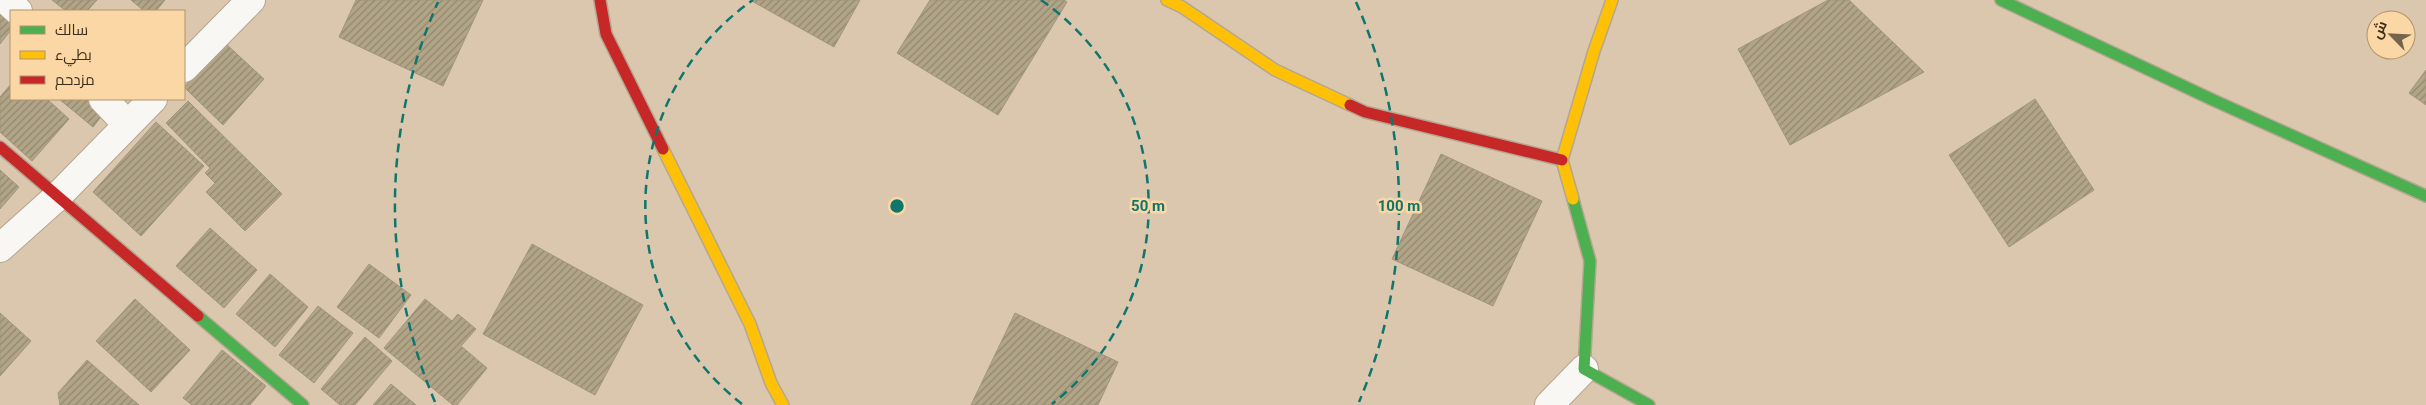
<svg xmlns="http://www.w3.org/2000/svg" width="2426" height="405" font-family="Roboto,Cairo,sans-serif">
<defs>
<pattern id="building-hatch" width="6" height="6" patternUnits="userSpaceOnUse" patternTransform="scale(1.25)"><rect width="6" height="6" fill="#b2a587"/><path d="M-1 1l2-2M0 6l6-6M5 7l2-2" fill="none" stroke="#92876e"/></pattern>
</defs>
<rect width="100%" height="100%" fill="#dac7ad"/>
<path fill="url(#building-hatch)" stroke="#a0957e" d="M0,0L11,11V30L0,44Z
M52,0H97L87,11H66Z
M131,0H165L156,11H144Z
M356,0H483L443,86L339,37Z
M750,0H860L834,47Z
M930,0H1064L1067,2L998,115L897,53Z
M1828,0H1849L1924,72L1790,145L1738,49Z
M225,43L264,79L223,125L184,87Z
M2426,70V105L2409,93Z
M11,84V99H47L69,119L32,161L0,132V97Z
M59,99H115L93,127Z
M2035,99L2094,190L2009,247L1949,155Z
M188,101L282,194L245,231L206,192L215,183L205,173L210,168L166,123Z
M156,122L204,166L141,236L93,192Z
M1441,154L1542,201L1493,306L1392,259Z
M0,170L19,187L0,209Z
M210,228L257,270L224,308L176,266Z
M532,244L643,305L595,395L483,334Z
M369,264L411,295L379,338L337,307Z
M270,274L308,307L275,347L236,314Z
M135,299L190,350L151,392L96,341Z
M425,299L452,321L458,314L476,329L461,346L487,368L457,405H453L384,348Z
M318,306L353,333L314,383L279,355Z
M0,313L31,341L0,376Z
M1015,313L1118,362L1098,405H971Z
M365,337L392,361L355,405H340L321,389Z
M222,350L266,386L250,405H192L183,398Z
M87,360L139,405H60L58,393Z
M391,384L416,405H373Z"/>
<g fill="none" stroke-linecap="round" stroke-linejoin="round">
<g stroke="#b5a691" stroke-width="30">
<path id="street" d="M6,0L18,11
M184,68L251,0
M103,99L127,124
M0,248L57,197L153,99
M1549,405L1584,369"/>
</g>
<g stroke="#b5a691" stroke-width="14">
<path id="fast" d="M2001,0L2213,100L2426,196
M1573,199L1590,261L1584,369L1649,405
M198,316L303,405"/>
</g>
<g stroke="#b5a691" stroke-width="14">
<path id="slow" d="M1167,0L1182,7L1275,70L1350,105
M663,149L750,324L771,383L783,405
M1573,199L1562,160L1594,51L1612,0"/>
</g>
<g stroke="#b5a691" stroke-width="14">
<path id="jam" d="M600,0L606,34L663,149
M1350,105L1365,112L1562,160
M0,147L198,316"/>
</g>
<use href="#street" stroke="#f9f7f3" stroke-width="28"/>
<use href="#fast" stroke="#4caf50" stroke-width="11"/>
<use href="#slow" stroke="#ffc107" stroke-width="11"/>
<use href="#jam" stroke="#c62828" stroke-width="11"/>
</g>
<g fill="none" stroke="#0f766e" stroke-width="2.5" stroke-dasharray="9 6">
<path d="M742 404A251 251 0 0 1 753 0M1041 0A251 251 0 0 1 1052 404"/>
<path d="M435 402A502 502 0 0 1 438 2M1356 2A502 502 0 0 1 1359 402"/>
</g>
<circle cx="897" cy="206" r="8" fill="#0f766e" stroke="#fbd7a5" stroke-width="2.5"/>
<g font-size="15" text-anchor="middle" font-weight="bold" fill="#0f766e" stroke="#fbd7a5" stroke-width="5" stroke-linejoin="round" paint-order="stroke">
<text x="1148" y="211">50 m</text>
<text x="1399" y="211">100 m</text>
</g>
<rect x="10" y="10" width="175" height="90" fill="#fbd7a5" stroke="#af946e"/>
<rect x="20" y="26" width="25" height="8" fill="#4caf50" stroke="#af946e"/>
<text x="55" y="35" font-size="15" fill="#3d2f1b">سالك</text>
<rect x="20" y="51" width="25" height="8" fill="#ffc107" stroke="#af946e"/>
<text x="55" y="60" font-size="15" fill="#3d2f1b">بطيء</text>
<rect x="20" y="76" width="25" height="8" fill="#c62828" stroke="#af946e"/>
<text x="55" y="85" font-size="15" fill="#3d2f1b">مزدحم</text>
<g transform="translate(2391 35) rotate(294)"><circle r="24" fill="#fbd7a5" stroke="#af946e"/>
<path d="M0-4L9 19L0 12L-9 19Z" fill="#74644e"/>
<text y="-8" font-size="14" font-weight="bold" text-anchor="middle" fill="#3d2f1b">ش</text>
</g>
</svg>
